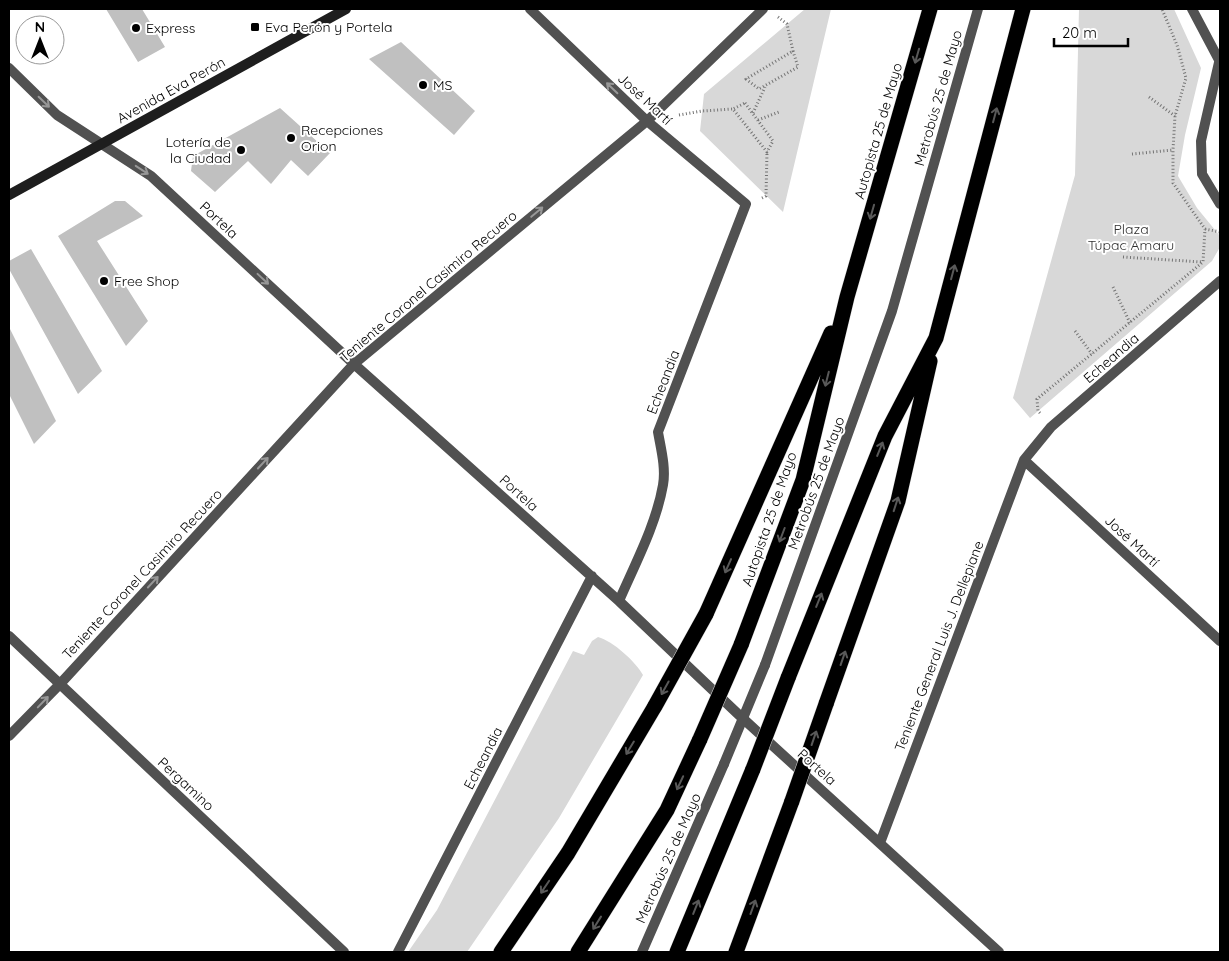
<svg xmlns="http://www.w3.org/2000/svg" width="1229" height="961" font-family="Quicksand,sans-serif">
<rect width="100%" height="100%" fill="#fff"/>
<path fill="#d8d8d8" d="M805,9H831L783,212L700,131L704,94Z
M1079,9H1174L1201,68L1185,135L1178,176L1197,208L1220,236V247L1212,261L1030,418L1013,398L1075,175Z
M598,637C613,641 636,662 643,675L559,818L467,952H408L437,910L573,651L584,655L592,641Z"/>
<path fill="#c0c0c0" d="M106,9H142L165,47L138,62Z
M401,42L475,111L454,135L369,59Z
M280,108L330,153L308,176L291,160L271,184L248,161L215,192L191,171L193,156Z
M115,201H125L143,216L97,241L148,321L126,346L58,236Z
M31,249L102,371L78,394L9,269V261Z
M9,327L56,421L34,444L9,394Z"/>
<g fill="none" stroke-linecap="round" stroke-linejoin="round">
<g stroke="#dbdbdb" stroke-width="16">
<path id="motorway" d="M706,614L831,333
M741,645L803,480L847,297L930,9
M788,678L885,436L936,338L1023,9
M826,704L898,501L930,361
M501,952L568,853L655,706
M578,952L667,810L700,739
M677,952L753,769
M736,952L792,801"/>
</g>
<path stroke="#737373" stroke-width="3" stroke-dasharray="1 2.5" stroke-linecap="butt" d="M778,17L787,24L793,51
M793,51L798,67L759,89L746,79Z
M1149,97L1175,116
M745,103L773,141L767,152L733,109Z
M753,113L765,87
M679,115L702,111L733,109
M758,120L779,112
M1132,154L1173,150
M762,198L766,196L767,152
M1205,229L1220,232
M1123,257L1202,262
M1113,287L1130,323
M1075,331L1092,354
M1040,413L1038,411L1037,399L1203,262L1205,229L1173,183V150L1175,116L1186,78L1177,45L1162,9"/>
<path stroke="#515151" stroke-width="10" d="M765,665L892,311L978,9
M642,952L724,764"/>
<path stroke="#515151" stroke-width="10" d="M530,9L647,121L746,204L658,432C661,449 666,468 663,485C656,525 635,564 619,601
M1192,9L1219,60
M1220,58L1201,141L1202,174L1220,204
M9,68L57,115L151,176L354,364L619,601L738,714L999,952
M1024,460L1220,641
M9,636L344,952
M9,736L60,684L354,364L647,121L763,9
M880,843L1024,460L1051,427L1220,281
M398,952L592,576"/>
<path stroke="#1e1e1e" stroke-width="10" d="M9,195L346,9"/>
<use href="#motorway" stroke="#000" stroke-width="15"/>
<g stroke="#dbdbdb" stroke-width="16" stroke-linecap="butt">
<path id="motorway-bridge" d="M655,706L706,614
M700,739L741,645
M753,769L788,678
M792,801L826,704"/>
</g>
<path stroke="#515151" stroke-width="10" d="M724,764L765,665"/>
<use href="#motorway-bridge" stroke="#000" stroke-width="15"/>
</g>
<defs><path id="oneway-shaft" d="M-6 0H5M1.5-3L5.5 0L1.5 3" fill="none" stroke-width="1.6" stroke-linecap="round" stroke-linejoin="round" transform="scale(1.25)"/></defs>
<g stroke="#595959">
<use href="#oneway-shaft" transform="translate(917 56) rotate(106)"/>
<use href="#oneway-shaft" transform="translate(995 115) rotate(-75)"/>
<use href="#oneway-shaft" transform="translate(872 212) rotate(106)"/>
<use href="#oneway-shaft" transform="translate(953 272) rotate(-75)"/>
<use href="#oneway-shaft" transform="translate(827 379) rotate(104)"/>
<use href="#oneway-shaft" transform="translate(880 449) rotate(-68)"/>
<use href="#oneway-shaft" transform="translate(896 504) rotate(-72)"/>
<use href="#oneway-shaft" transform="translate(782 535) rotate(111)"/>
<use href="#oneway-shaft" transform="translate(728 566) rotate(114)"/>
<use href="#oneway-shaft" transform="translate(819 600) rotate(-68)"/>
<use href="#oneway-shaft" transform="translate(843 658) rotate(-71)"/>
<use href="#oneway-shaft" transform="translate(665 688) rotate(119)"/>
<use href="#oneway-shaft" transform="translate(814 738) rotate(-71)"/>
<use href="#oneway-shaft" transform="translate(630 748) rotate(121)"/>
<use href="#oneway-shaft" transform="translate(680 783) rotate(115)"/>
<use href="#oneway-shaft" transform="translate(545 887) rotate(124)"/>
<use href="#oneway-shaft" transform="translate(696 907) rotate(-68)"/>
<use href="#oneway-shaft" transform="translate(753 907) rotate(-70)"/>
<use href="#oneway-shaft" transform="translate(597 923) rotate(122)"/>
</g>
<g stroke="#979797">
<use href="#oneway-shaft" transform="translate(612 88) rotate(-136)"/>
<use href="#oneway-shaft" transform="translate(44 102) rotate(44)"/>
<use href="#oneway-shaft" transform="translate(142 170) rotate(33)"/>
<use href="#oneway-shaft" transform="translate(537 212) rotate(-40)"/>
<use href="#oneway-shaft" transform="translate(263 279) rotate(43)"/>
<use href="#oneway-shaft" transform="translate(263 463) rotate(-47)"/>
<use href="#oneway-shaft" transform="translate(153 582) rotate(-47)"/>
<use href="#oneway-shaft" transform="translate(43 702) rotate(-46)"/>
</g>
<g fill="#000" stroke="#fff" stroke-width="2">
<rect x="250" y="22" width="10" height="10" rx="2.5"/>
<circle cx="136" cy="28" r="5"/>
<circle cx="423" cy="85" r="5"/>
<circle cx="291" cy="138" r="5"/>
<circle cx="241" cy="150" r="5"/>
<circle cx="104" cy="281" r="5"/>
</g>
<g text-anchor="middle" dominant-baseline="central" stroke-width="4" stroke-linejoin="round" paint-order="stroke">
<g font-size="14" fill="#000" stroke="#fff" text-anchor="start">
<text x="265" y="27">Eva Perón y Portela</text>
<text x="146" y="28">Express</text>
<text x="433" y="85">MS</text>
<text x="301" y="130">Recepciones<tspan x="301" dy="16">Orion</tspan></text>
<text x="231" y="142" text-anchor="end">Lotería de<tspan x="231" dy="16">la Ciudad</tspan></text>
<text x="114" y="281">Free Shop</text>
</g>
<g font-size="14" fill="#000" stroke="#fff">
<text transform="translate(171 90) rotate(-29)">Avenida Eva Perón</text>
<text transform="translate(938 98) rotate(-74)">Metrobús 25 de Mayo</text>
<text transform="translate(645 99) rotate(43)">José Martí</text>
<text transform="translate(878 131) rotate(-74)">Autopista 25 de Mayo</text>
<text transform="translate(219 220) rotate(43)">Portela</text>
<text transform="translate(428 286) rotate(-40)">Teniente Coronel Casimiro Recuero</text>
<text transform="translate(1111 358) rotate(-41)">Echeandia</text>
<text transform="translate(663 382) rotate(-69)">Echeandia</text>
<text transform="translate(816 483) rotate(-70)">Metrobús 25 de Mayo</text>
<text transform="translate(519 493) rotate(42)">Portela</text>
<text transform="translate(769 519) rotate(-71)">Autopista 25 de Mayo</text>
<text transform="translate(1132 541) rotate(43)">José Martí</text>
<text transform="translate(142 574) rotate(-47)">Teniente Coronel Casimiro Recuero</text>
<text transform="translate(939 646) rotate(-69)">Teniente General Luis J. Dellepiane</text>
<text transform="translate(483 758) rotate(-63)">Echeandia</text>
<text transform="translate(817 767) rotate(42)">Portela</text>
<text transform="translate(186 784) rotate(43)">Pergamino</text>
<text transform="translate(668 858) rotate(-66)">Metrobús 25 de Mayo</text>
</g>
<g font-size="14" fill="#2f2f2f" stroke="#fff">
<text x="1131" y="229">Plaza<tspan x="1131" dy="16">Túpac Amaru</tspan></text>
</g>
</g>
<rect width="1229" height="961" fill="none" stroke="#000000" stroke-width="20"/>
<g transform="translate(40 40)"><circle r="24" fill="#ffffff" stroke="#999999"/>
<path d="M0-4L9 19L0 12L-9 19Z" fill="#000000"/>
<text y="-8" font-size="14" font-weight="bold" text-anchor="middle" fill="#000000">N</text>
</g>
<path d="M1054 38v8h74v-8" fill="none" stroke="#000000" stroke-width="2.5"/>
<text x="1062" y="38" font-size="15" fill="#000000" stroke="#ffffff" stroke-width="4" paint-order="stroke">20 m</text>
</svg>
